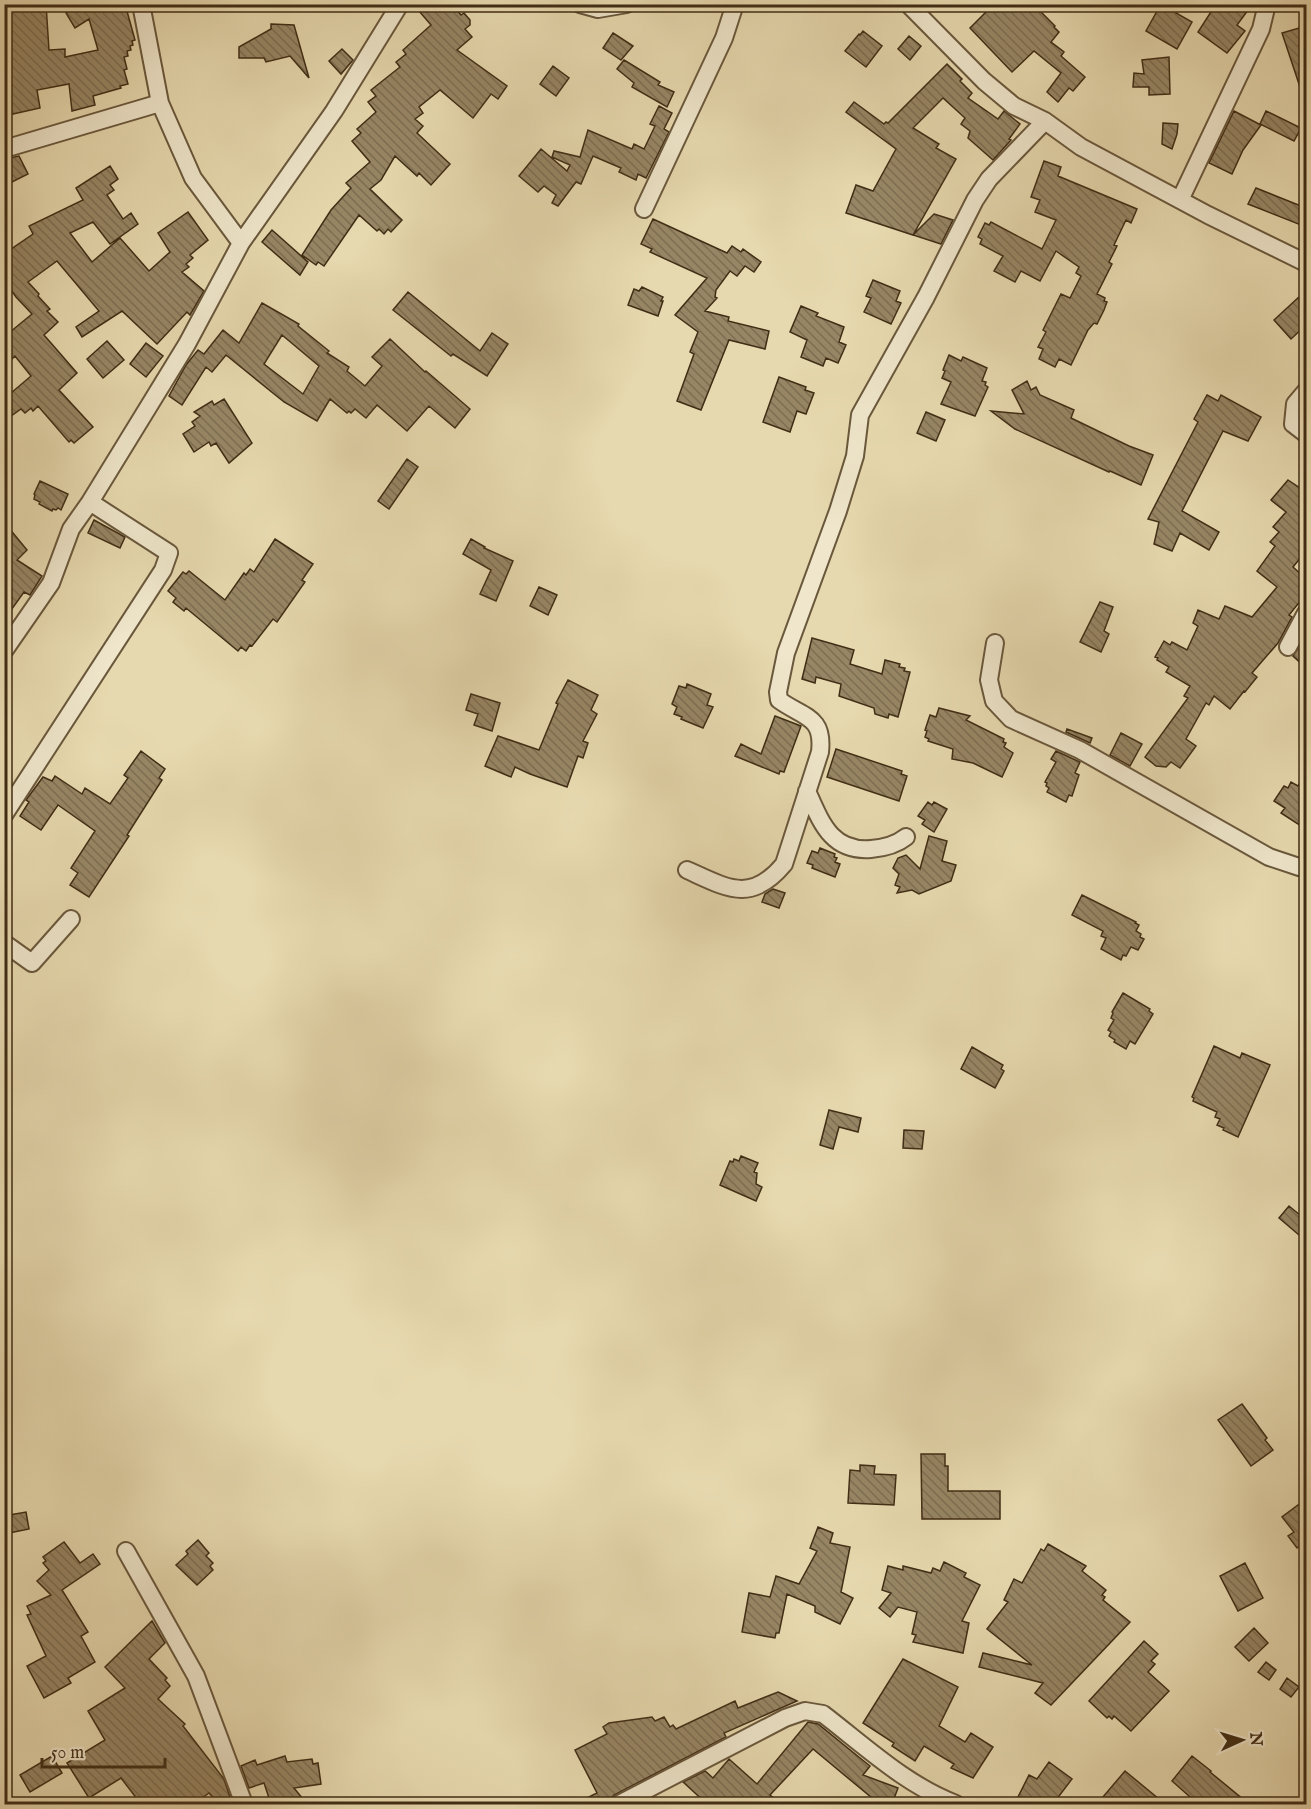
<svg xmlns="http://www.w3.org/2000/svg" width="1311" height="1809" font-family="'IM FELL English',serif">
<defs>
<pattern id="building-back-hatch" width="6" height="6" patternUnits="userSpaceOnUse" patternTransform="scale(1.5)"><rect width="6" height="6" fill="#978665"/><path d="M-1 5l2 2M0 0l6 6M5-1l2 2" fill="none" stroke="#7d6e52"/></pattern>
</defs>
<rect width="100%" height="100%" fill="#e7d9af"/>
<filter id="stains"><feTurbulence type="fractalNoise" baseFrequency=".00333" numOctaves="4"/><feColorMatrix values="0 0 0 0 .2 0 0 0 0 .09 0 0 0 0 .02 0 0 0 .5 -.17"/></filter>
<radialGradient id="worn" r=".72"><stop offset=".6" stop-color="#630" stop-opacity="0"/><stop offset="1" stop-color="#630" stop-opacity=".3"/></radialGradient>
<path fill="url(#building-back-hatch)" stroke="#402d15" stroke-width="1.5" fill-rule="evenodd" d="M4,4H46L49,50L65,49V57L98,50L89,19L75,28L66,13L80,4H125L135,40L132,41L133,45L130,46L131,50L127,51L128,56L124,57L127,69L124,70L128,84L120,86L121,88L93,96L95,105L72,111L69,84L37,90L40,108L4,116Z
M413,4H452L461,15L464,13L470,20V25L465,29L472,37L457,50L507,86L498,99L491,94L473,118L440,90L419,107L423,113L415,119L423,126L417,133L450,164L431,185L419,173L417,176L395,156L381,180L370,189L402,220L391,232L388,229L384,234L379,229L377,231L359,215L324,266L318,262L316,265L302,255L331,210L351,188L346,183L370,162L352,141L361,133L357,129L376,112L368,102L376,96L371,90L400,67L396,62L406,54L403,50L431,25Z
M994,4H1033L1055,26L1054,27L1059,32L1051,42L1064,52L1061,56L1085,77L1073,91L1069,88L1058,102L1047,92L1061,73L1034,51L1012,72L970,28Z
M1161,4H1181L1176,13L1192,22L1177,49L1146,31Z
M1216,4H1241L1248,10L1237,25L1245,31L1227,53L1198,32Z
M271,24L294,25L309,78L290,56L266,62L264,58H239V47L271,29Z
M1306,26V42L1299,45L1306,66V99H1304L1282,33Z
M863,31L882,46L866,67L845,51L859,34L860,35Z
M613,33L633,46L621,60L603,48Z
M909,36L921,46L910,60L898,49Z
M342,49L353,60L341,74L329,61Z
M1169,57L1170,94L1149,95V87H1133L1134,73L1144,74L1142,60Z
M624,60L660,82L658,85L674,92L667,107L632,87L634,83L617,69Z
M947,64L962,79L960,81L972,93L968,98L998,119L1004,111L1020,124L1009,139L1011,140L993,160L968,138L970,131L961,124L965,118L943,98L913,128L939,144L936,148L956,159L913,235L846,213L856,185L873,191L896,149L846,112L854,102L884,124L886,122L888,123Z
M553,66L569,78L556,96L540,84Z
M659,106L672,113L664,129L669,132L646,178L638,174L636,180L619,172L621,168L593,156L581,184L576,182L558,206L552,203L556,195L544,186L538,192L519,176L541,149L567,171L570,165L552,157L554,151L580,157L588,130L632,149L634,144L644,149L655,126L650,124Z
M1234,111L1261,125L1243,150L1232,174L1209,163Z
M1266,111L1301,128L1294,141L1260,124Z
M1163,123L1178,124L1177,134L1172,149L1162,144Z
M19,156L28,174L4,186V159Z
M1044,161L1061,167L1058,176L1137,209L1131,223L1126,220L1114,245L1117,246L1109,262L1112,264L1097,294L1105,298L1104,301L1107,302L1104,310L1097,324L1094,323L1088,330L1071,365L1059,359L1055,367L1039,359L1043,349L1038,347L1046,332L1043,330L1061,294L1070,298L1081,276L1076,273L1079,267L1056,251L1040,281L1021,271L1015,282L994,271L1003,256L980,244L982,239L978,237L985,223L989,225L991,222L1042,249L1056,220L1035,212L1040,200L1031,197Z
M110,166L118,179L110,185L114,190L107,195L123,219L131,213L138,224L110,244L93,222L70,233L92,262L120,238L149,271L170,252L158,233L188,212L208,240L190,255L193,258L186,264L189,267L182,272L204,291L190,315L187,312L157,344L122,311L82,337L76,327L99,311L57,261L28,282L39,294L38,296L50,309L47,311L58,322L44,335L77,373L59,390L93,427L74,443L71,440L69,442L38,406L33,411L31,408L25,413L21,409L4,421V399L31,376L15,356L10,361L4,354V337L32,314L16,297L4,280V254L33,234L29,226L83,200L76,188Z
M1256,188L1306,208V227L1248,204Z
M934,214L953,220L941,244L913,235Z
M653,219L727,253L732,246L741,252L743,249L761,262L754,272L745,266L737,276L730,271L716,290L715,297L717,298L705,311L729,317L728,321L769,331L765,349L729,340L701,410L677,401L694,354L690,352L698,332L675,315L707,278L650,252L652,249L641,244Z
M272,230L308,262L300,275L262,242Z
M873,280L900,291L896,301L901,303L891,324L864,312L871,298L866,296Z
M642,287L663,297L661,301H663L658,316L628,305L634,289L639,291Z
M408,292L480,351L492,333L508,344L487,376L453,354L451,356L393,310Z
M1300,296L1306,303V325L1291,339L1274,320Z
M262,303L299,324L298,326L329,351L327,353L349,367L347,371L365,386L382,366L372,357L390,339L425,372L426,371L470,409L455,428L429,406L407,431L377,405L366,418L355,409L351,413L349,411L347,413L330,399L317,421L284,402L226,355L212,372L206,367L182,405L169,396L186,365L198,350L204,354L223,330L239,343ZM282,335L319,366L303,394L264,364Z
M801,306L818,313L816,316L844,327L839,342L846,345L838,363L826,358L823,366L801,357L807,340L790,332Z
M107,341L124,360L103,378L87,359Z
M146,343L163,356L146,377L130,364Z
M949,355L961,361L963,357L987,368L982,381L986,382L985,385L988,387L975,416L941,404L951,382L942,378L945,371L943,370Z
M779,377L806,387L805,390L814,393L806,414L797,411L790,432L763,422Z
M1027,381L1031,390L1036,387L1040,395L1074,410L1071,418L1129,446L1153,455L1141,485L1110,471L1109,472L1015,429L991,411L1024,414L1012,390Z
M1207,395L1218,401L1221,395L1261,417L1248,441L1223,431L1182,511L1219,532L1209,550L1180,533L1172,551L1154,544L1159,522L1148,519L1198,422L1194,419Z
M224,399L252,443L229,463L216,443L211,446L209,442L194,452L183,434L195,426L192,422L200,416L194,412L212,401L214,405Z
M926,412L945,420L936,441L917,433Z
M407,459L418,467L389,509L378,501Z
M1288,480L1306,492V551L1293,567L1306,579V594L1289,615L1292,617L1278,643L1252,673L1257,677L1245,692L1244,691L1230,709L1214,696L1209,705L1206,703L1186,739L1196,746L1180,768L1171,762L1166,767L1156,766L1145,757L1188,698L1184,696L1190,686L1166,672L1169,667L1157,660L1158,658L1155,657L1164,641L1170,645L1172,642L1187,650L1198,626L1193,623L1198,610L1219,619L1225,606L1252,617L1277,587L1257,571L1275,546L1270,542L1279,532L1273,527L1286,512L1271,500Z
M40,481L68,494L61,510L58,508L56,510L53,509L52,511L39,504L40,502L34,499L35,495L34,494Z
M94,520L125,537L120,548L88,533Z
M4,522L27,550L17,560L42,576L30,595L24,592L4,620Z
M275,539L313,564L302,580L305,582L277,622L273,619L252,646L250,645L246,651L241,647L238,651L186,608L184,611L173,602L176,598L168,591L183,572L186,574L189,571L225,600L244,573L246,575L250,569L254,572Z
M471,539L485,547L484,548L513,561L496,601L480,594L491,570L463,554Z
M539,587L557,595L548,615L530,606Z
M1100,602L1113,607L1104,631L1109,634L1101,652L1080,642Z
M1306,634V668L1293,656Z
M812,638L854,650L850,664L882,674L885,660L900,664L899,667L905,668L904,671L910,672L898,717L889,714L888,718L875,714L874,708L839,696L841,684L816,677L815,683L802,679Z
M568,680L598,695L591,710L597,714L583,741L588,743L583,758L578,756L567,787L530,774L515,767L511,777L485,766L498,736L539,750L558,704L556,703Z
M687,684L711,694L707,705L713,707L703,728L681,719L682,717L674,714L677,707L672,704L679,686L686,688Z
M471,694L500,703L492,731L474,725L478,714L466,710Z
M939,708L970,716L966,720L1004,739L1003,742L1006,743L1004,747L1013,753L1002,777L973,763L952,759L953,749L928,741L929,739L925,737L927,731L925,730L930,715L936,717Z
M775,716L801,726L784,772L780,771L779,774L735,756L741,744L761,754Z
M1067,729L1092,738L1090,743L1066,732Z
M1121,733L1142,744L1130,766L1110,755Z
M836,749L902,771L901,774L907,776L899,801L827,777Z
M141,751L165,769L159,778L162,780L127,835L129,836L89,897L70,885L78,873L71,868L95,831L58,805L41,830L20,816L29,802L26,800L43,777L52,781L55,776L82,794L85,788L110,804L128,778L124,775Z
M1056,751L1080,762L1075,773L1079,775L1072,796L1069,795L1066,802L1047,792L1049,788L1046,786L1047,783L1045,782L1056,762L1051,759Z
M1306,773V816L1301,826L1281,813L1285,808L1274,801L1284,786L1288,788L1291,782L1298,786Z
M928,802L932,805L934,802L947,809L934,832L922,824L925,820L918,816Z
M929,836L947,841L942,861L956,865L951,881L919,894L912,890L897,893L900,887L895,885L899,874L893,868L898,858L906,855L920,869Z
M820,848L835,854L834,857L837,858L835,862L840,864L835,877L812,868L813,865L807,863L812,851L818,853Z
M773,889L785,893L779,908L762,902L765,894Z
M1082,895L1136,922L1135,923L1139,925L1136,931L1141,934L1140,937L1144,939L1138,950L1131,947L1126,956L1123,955L1121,960L1101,949L1106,938L1101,936L1103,931L1072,915Z
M1123,993L1150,1009L1149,1011L1153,1014L1135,1044L1130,1041L1126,1049L1114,1042L1115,1040L1109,1036L1111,1032L1108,1030L1114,1020L1111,1018L1113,1013L1112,1012Z
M1214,1046L1240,1058L1242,1053L1270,1065L1238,1137L1223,1130L1224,1128L1217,1125L1220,1119L1215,1117L1217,1112L1193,1101L1194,1098L1192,1097Z
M972,1047L1003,1065L1001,1069L1004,1071L995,1088L961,1069Z
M829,1110L861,1118L858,1132L839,1127L833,1149L820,1145Z
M904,1130L924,1131L922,1149L903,1148Z
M741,1156L758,1163L754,1172L757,1173L756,1184L762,1187L756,1201L720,1185L730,1161L733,1162L734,1159L739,1161Z
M1289,1206L1306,1220V1241L1279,1218Z
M1242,1404L1267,1438L1265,1440L1273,1450L1251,1466L1218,1420Z
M921,1454H945V1466H948V1491H1000V1519H922Z
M860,1465L875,1466L874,1474L896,1475L894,1505L848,1503L850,1470L860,1471Z
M1306,1499V1550L1302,1544L1297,1548L1288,1536L1294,1532L1282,1517Z
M26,1512L29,1529L4,1534V1516Z
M818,1527L833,1533L830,1543L850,1547L841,1592L853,1598L840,1624L815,1612V1606L787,1594L779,1633H776L775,1638L742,1632L749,1593L770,1597L776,1576L799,1584L817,1551L810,1548Z
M198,1540L209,1553L206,1556L213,1563L210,1566L213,1570L197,1585L176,1565L188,1554L186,1551Z
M64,1542L80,1563L93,1554L100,1564L62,1590L88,1632L81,1636L95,1662L68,1678L71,1683L44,1698L27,1666L46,1656L27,1615L31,1614L27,1606L51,1595L37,1581L49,1570L43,1563L46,1561L43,1557Z
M1048,1544L1086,1566L1082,1571L1106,1590L1102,1595L1105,1597L1103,1600L1130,1622L1051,1705L1035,1693L1043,1683L979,1667L983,1653L1032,1665L987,1629L1008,1602L1004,1600L1014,1579L1022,1583L1041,1549L1044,1551Z
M944,1562L966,1573L964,1577L980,1585L962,1621L969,1623L963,1653L913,1642L916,1635L912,1634L917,1612L898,1607L890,1617L879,1608L891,1593L882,1590L888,1566L903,1570V1566L931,1573L933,1568L940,1571Z
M1245,1563L1263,1598L1238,1611L1220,1576Z
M152,1621L165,1643L149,1659L167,1678L165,1680L170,1686L158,1699L185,1724L183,1726L224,1779L232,1803L231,1804H219L209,1793L194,1804H141L121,1778L89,1798L67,1763L105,1740L88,1711L125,1688L105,1667Z
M1254,1628L1268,1643L1249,1661L1235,1647Z
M1144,1641L1158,1654L1151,1661L1155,1664L1148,1672L1169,1691L1131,1731L1114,1716L1112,1719L1109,1716L1107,1718L1089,1701Z
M903,1659L958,1687L939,1726L965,1742L971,1733L993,1747L973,1778L951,1768L954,1764L924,1746L915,1761L892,1746L894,1743L863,1723Z
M1266,1662L1276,1670L1269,1680L1258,1672Z
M1287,1678L1299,1687L1291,1697L1280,1689Z
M778,1692L797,1701L724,1733L726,1737L614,1795L610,1799L609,1804H575L597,1793L575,1750L607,1734L603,1727L609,1723L652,1717L655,1721L664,1717L670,1727L673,1725L676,1729L735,1701L738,1708Z
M808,1722L818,1724L870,1766L863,1775L898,1788L892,1804H869L872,1798L813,1749L770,1795L781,1804H707L683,1782L705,1771L713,1778L729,1759L757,1784Z
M52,1756L62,1773L30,1792L20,1775Z
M285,1756L287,1762L312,1759L313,1764L318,1763L321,1784L294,1788L307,1804H271L264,1783L249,1788L241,1766L255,1760L257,1765Z
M1192,1756L1211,1771L1210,1772L1249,1804H1198L1172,1781Z
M1049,1762L1072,1779L1053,1804H1027L1017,1799L1029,1775L1037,1779Z
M1125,1771L1165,1804H1097Z"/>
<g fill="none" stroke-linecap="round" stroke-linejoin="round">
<g stroke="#6a583c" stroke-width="20">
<path id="minor" d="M141,4L160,103L193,178L241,243
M580,4L598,9L627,4
M908,4L984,81L1014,106L1045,121L1081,147L1208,215L1306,263
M4,149L160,103
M1180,200L1261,29L1267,4
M644,209L724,38L735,4
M1306,391L1295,404L1293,424L1306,434
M995,643L989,680L994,701L1011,719L1080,750L1269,857L1299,867L1306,865
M1288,647L1306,613
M4,651L51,583L71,529L90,502L187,344L241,243L334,111L400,4
M807,791C821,822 831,852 871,849C883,848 896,845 906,837
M4,815L163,570L169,553L90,502
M687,870C727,888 751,904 784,864L820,752C824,716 804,718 779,700L778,692L786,653L838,511L855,456L860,415L926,297L975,200L989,179L1045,121
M4,943L32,963L71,919
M126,1551L196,1676L244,1804
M619,1804L785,1718L805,1711L823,1714C866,1747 906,1785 956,1804"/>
</g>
<use href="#minor" stroke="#efe6cb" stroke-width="16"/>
</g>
<rect width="1311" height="1809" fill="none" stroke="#e7d9af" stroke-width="24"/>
<rect x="6" y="6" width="1299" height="1797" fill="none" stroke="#402d15" stroke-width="3"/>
<rect x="12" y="12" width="1287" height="1785" fill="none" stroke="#402d15" stroke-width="1.5"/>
<g transform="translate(1242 1740) rotate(86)" stroke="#efe6cb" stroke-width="4.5" paint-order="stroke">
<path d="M0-4.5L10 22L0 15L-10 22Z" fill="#402d15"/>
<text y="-9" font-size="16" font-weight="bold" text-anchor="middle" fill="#402d15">N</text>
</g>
<path d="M42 1758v9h123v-9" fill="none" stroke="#402d15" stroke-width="3"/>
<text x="51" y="1758" font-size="18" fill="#402d15" stroke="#efe6cb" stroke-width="4.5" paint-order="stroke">50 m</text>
<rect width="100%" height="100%" filter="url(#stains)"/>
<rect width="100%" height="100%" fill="url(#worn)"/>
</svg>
